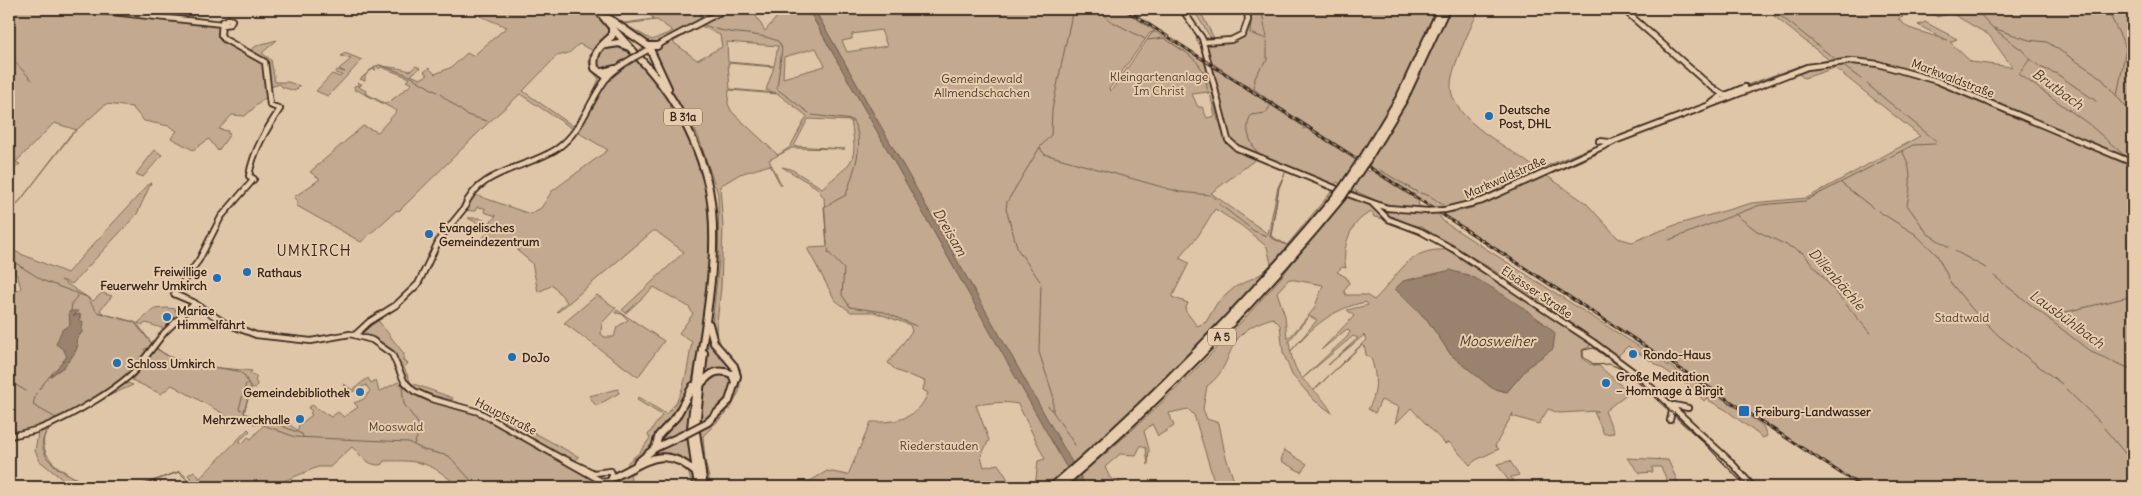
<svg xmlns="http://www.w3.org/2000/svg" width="2142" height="496" font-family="Delius,sans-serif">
<rect width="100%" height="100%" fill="#e0c6a8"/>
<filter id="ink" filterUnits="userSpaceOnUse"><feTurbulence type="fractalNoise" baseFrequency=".02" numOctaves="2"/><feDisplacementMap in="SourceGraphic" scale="10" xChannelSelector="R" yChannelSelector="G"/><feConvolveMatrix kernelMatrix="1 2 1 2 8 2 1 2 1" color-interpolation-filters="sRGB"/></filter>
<g filter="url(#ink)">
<path fill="#c2a98f" stroke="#7e6a56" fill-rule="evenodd" d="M9,9H197L189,20L220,24L224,37L249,51L258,45L277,40L262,53L271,60L275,82H288L300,86L295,91L282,87L280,84L270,87L271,96L266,97L245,116L232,115L219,129L228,131L227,133L230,134L218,151L209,139L193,150L171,138L177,131L169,126L144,121L132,107L106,104L72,134L9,215L71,134L77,130L54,123L16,162L20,164L9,173Z
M488,9H592L645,64L686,126L709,190L712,254L702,332L691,386L687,397L652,448L627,468L628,462L640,452L650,438L648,435L662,415L637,400L638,397L666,414C686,397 687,366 692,342L679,333L693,314L689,307L654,287L626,313L622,310L684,252L656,231H653L558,312L557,311L567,302L553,285L538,292L532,263L519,252L516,244L499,239L494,246L482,239L490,230L468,218H479L489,223L496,216L484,212L485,208L477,207L475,211L460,210C475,161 546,169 573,129L520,94L486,125L399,211L397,210L361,242L297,206V200L294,197L320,179L310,172L363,126L378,132L397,111L357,90L355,91L354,86L360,85L357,83L362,84L359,87L366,91L365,93L384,103H388L412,84L406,81L410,78L381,67L379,69L377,66L374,67L376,70L371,69L365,76V81L360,79L378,65C390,68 398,67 410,71L416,66L420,68L411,75L420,79L428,75L424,72L429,68L435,74L452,67L467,53L473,56L507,27L480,16ZM579,44L592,50C586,63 590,69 599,79L582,116L573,126L523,91L557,56L569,53ZM577,132L608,150L552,191L541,208L530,214L473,194C503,166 550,162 577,132Z
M599,9H604L624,23L654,19L644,9H702V20L724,9L656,44L650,45ZM657,20L673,31L652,40L624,24Z
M728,9H752L765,31L777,17L795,11L794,9H808L1068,469L1046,487H1030L1036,479L1038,461L1045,459L1018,404C1002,401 991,403 976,405L989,440L981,456L984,467L998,464L1013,487H800L827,471L848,475L871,422C895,423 918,419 928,393L923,390L925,381L897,371L888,363L912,331L910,325L874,312H851L835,300L807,248L827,247L824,198L816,187L782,167L791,169L822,188C854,161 858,163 851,121L808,119L794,146L845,149L792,148L769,160L782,186H781L770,165L740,174L720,186L723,227L721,288L716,331L721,345L740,368L741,378L739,392L731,408L703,436L705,460L711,487H707L699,430L721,413L738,372L718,347L712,324L719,261L718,194L698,136L669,86L654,51ZM701,26L720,35L722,47L697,60L673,42ZM727,42L778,46L774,66L728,62ZM816,48L825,66L783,78L784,57ZM728,63L774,67L766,90L776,93L730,89ZM729,90L778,94L807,116L790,147L778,155L732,112L728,104Z
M814,9H1122L1155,31L1150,33L1109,89L1111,91L1152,33L1156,32L1183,51L1186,49L1207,63L1218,121L1224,120L1213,67L1304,127L1303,129L1306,128L1357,161L1341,184L1337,182L1334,186L1260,156L1211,193L1268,234L1278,187L1285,173L1279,188L1271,236L1287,245L1331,192L1334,193L1280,261L1156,390L1073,465ZM881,30L887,46L847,52L842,41L852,39V34ZM1209,92L1207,93H1210L1215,116L1207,118L1202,107H1198L1192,94ZM1215,209L1242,226L1267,247L1271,264L1261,274L1235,287L1217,303L1206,322L1197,326L1185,310L1188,303L1172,297L1189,263L1179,258L1198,236Z
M1178,9H1184L1207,40H1212L1196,14L1201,13L1215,40L1232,38L1243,31L1246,21L1244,9H1437L1413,65L1397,96L1358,158L1212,63L1209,59H1204L1200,44L1197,42L1196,33Z
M1449,9H1479C1471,28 1452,65 1451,84C1448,121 1514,148 1537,170L1592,147L1488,196L1465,204L1436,209L1368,165L1408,98Z
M1765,9H1896L1903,17L1898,19L1909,28L1947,40L1918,25L1925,22L1957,39L1950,42L1971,62L2012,67L1989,35L1951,13L1937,17L1927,9H2133V487H1864L1442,213C1496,212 1544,163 1597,154L1547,176L1586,203L1618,238L1632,242L1675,225L1752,203L1807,198L1920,136L1835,68L1804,78L1797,73L1825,64L1797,72L1732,99L1803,68L1831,62L1805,64L1732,91H1724H1731L1799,66L1829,60Z
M345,53L362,60L328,96L316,91L332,74L340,77L342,75L335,73L337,70L345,72L339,69L351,59L341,56Z
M155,150L162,155L143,177L136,174Z
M1364,169L1369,172L1371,170L1418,201L1419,206L1431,209C1408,208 1386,205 1364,198L1375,200L1351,189Z
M151,183L137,214L72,284L61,280L93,301L102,293L112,296L100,310L104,314L137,323L152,344L149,348L144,349L146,352L136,367L104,397L127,383L133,385C102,399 72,412 45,433C36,462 72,476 93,487L69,485L40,461L35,451L38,433L9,440V297L21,288L17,275L9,270V249L67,273L149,184ZM78,312L73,316L80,314L82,332L76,340L78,345C74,360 62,367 51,376L67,356L64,350L57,344L62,330L70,325V317Z
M1347,195L1375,208L1384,219L1374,217L1372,212C1350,220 1341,249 1346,268L1342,267L1337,272L1346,277L1349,283L1344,291L1346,295H1366L1374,300C1400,276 1406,247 1448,250L1589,342L1590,347L1582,350L1583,359L1590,364L1599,366L1629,392L1605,411L1614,433L1604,434L1594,412L1598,411L1559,413L1548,409L1539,424L1512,416L1513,413L1495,446L1499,449L1476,460L1470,465L1449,442L1445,444L1411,408L1395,424L1399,407L1381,400L1375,413L1368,409C1378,393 1377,376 1371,358L1366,355L1365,348L1362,345L1314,390L1366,340L1364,335L1328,365L1358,338L1353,336L1303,378L1347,337L1350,332L1347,329L1321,350L1354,316L1347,310L1368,305L1366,302C1333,308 1312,327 1291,351L1317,320L1309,316L1289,341C1294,387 1315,382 1332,413L1314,400L1292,375L1283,352L1280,325L1273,318C1219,333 1238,364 1207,386L1203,409L1207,419L1219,423L1225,454L1236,487H1216L1194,415L1188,409L1169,413L1174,426L1158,436L1152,424L1144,431L1149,449L1148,465L1146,448L1141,445L1136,455L1120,454L1105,467L1110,478L1122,484L1119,487H1086L1080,475C1148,419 1212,356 1270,290C1297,260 1319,224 1347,195ZM1451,271L1468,275L1543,322L1549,350L1529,366L1507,392L1492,388L1451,355L1428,321L1395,289ZM1289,279L1323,285L1314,309L1289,338H1287L1285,316L1277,292Z
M1389,211L1437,213L1444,222L1696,383L1690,377L1710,391L1711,394L1704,401L1697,394L1699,392L1628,346L1618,356C1562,316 1505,275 1445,241C1435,235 1390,218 1387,213Z
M597,295L616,308L602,323L601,334L605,337H614L617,327L628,320L622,314L615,313L617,310L664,341L638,377L564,323Z
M167,308L176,309L175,311L182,312L165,329L146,323L143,325L138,323L154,309Z
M377,319L404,354L403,361L408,363L404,368L411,383L453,398L452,400C439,396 422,394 412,386C402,377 400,362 393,352C386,343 370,336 362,332L367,325Z
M710,332L736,373L725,369L702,381Z
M155,346C176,369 223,367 252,371L250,374L257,377L255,381L257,383L256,388L250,389L244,413L262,420L257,425L244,419L238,423L230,417H222V413L172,385L161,394L132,380L145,363Z
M394,367H396C413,405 449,402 483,417C511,431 541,447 566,464C577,472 592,475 600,487H458C432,462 420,460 384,461L381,465C367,466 361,455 352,447L330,467H318L277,484L278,487H194L179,472L136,487L180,471L193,484L199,479L194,482L188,475L194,471L200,478L248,429L250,431L239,441L243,443L248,437L251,439L270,418L282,419L297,430L299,428L298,426L312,415L310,413L312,411L308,408L312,405L331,417L338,412L344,417L358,407L354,403L364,399L370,391L366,385L352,392L343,385L344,384L352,390L368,378L371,383L376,380L379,392L398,382L414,395L403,386Z
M713,373L731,376L734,385L723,406L700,425L703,386Z
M618,389L619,393L596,406L589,396Z
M692,392L689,431L657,446L658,437Z
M1714,393L1758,422L1763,426L1767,436L1763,438L1726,410L1708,400Z
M505,411L509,419L579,457L574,462L501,421V416Z
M688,435L691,465C678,451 663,456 646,460L649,454Z
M1284,450L1307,464L1301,472L1281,461Z
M671,457C688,460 691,472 694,487C689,483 690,472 686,466C672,448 643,467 630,475L631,479L628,487H605L614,478L625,475L647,462Z
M1627,458L1668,460L1680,487H1670L1661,467H1652L1653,472L1640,473Z
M1510,461L1519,475L1511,477L1517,487H1513L1497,464Z"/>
<path fill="#9a836e" stroke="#745f4e" d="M808,9H814L817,14L1086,487H1078L1064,463Z
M1451,270C1457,274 1464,273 1470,276C1489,284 1540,318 1555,333L1553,349L1529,366L1507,392L1492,388L1451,355L1428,321L1395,289L1403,281Z
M71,311H78L73,316L80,314L79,320L83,322L82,332L76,340L77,348L64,367L49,377L67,357L64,350L56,344L62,330L70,325L69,312Z"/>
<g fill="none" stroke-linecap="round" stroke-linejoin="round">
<path stroke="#745f4e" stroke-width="1" d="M1100,9L1109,20L1145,39
M1250,9L1251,21
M1261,9L1264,22
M1772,9L1835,59
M1975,9L1993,28L2029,40L2047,42L2093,72L2102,79L2132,114
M2089,9L2110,15H2133
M2114,9L2124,15
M2110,15L2126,48L2117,96
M700,20L701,9
M1251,22L1250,33L1267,39
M1264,24L1267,37
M704,25C728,36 754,31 778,41L782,48L777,89L809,113
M1994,29L2022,50L2030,59L2019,74L2090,125
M9,36L13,37L9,46
M1148,40L1164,38C1184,51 1207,62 1207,89
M2126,48L2133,53
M9,56L32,80
M2030,59L2040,67L2057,74L2096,101
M380,65L408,75L437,92
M1263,65L1267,60V42
M1842,65L1861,79
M1261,67L1255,78L1254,89L1272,103
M1867,84L1936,141
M440,94L467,115L487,121
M812,115L852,120C867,142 853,172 846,195L824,207L827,245
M2091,126L2125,156
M1040,148L1044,154L1180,192L1210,195L1216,199
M1902,151C1913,169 1911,186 1907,205L1928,234L1949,247
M1257,152C1249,140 1244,129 1251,115L1266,113L1270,106
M1261,160L1287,171
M2129,164L2133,166
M1380,170L1417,192
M1285,173L1279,187L1270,237L1286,245
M1841,183L1873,208
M1319,184L1326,189
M1420,193L1430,196L1443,205
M1219,204L1254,231L1267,236
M1878,211L1915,234L1937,255L1949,279
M1735,214L1757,231L1803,253L1870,333
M1669,240L1760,205L1805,201L1913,145L1935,144
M829,249L828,252L844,269L842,295L850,307L884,312L916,326
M1955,251L1986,268
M9,259L44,281L87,297L97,312L134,322L153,345
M1994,276L2091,352L2133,370
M1040,281L1018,250L1006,209L1007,202L1040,147L1051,135L1052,110L1073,9
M1950,282L1973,310L1999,336L2062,384
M1041,285L1039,352L1053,395V412L1075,445
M71,311L72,303L78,295
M2049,316L2133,296
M155,348L177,361L238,371L244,375L251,388L244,412L248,419L295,437L408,442L424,450L449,456L477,487
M9,381L26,391
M402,387L404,404L419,425
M39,389L49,377
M2066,389L2101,423
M36,393L33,405L56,418
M1048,406L1053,411
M242,410L239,409L246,384
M269,421L302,434L303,437
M2104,428L2133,463
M419,433L420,426
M414,444L417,437
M46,456C39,441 43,433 56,424
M46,457L56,467L88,487
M136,487L179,472L194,487"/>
<g stroke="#3b2a1e" stroke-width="8">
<path id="secondary" d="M85,9L222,24
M1182,9L1202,38L1228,140L1237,148L1337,189
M1623,9L1709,85L1728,98
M223,25L230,24L232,20L228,19L222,22L221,35L224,39L265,62L270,105L280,109C266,130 253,151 249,176L254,179L221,217L199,260L174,294L193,302L225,323L256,335L311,341L350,334L372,340L392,354L404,381L414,391L432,399L479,412L603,482L609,481L613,477L611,471L594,473L563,458
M1203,42L1231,40L1243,34L1248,20L1247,9
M656,46L726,9
M1726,95L1745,87
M1728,98L1807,67L1853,61L1878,64L1937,81L2133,163
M1712,103L1720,97
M1599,141L1609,142
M1612,142L1728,98
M1348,194L1387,208L1428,211
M1372,203L1388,219L1420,231L1453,249L1593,342L1639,376L1695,428
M464,208C479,169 527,169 558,148C582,131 589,101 606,79C613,70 623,64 633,58
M1445,210L1482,201L1613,142
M355,335L369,322L396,305L418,284L440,238L466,206
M144,359L164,333L195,303
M1668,403L1672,411L1670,420
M1674,405L1688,408
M1694,428L1730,461L1753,487
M9,436C19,434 30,432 39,429C68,418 130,384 145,358"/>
</g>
<g stroke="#3b2a1e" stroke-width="10">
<path id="highway" d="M601,14C626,46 657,72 677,108C691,133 703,160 709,189C723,261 698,355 691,429
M608,18L648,46H657
M606,45L619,43L629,47
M649,47L668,88
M603,72L615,69
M607,77L595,68C592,52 601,46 612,36V26
M1363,158L1400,97L1441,9
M1367,160L1404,99L1446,9
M1344,186L1358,165
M1348,188L1362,167
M700,385C710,373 717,368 732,374L735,382
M708,422L729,401L737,376L734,366L714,343L709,324
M696,426L704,353
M696,432L704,487
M691,434L698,487
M655,448L659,435L676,417L693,386
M637,463L655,448L683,435
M612,478C645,463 663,443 695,472
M1052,487C1156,398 1250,300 1337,195
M1060,487C1163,398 1256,302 1342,197"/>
</g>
<use href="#secondary" stroke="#e7ccae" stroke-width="4.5"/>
<use href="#highway" stroke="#e7ccae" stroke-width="6"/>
<path stroke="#3b2a1e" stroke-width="1" d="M1746,487L1706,445L1633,378L1617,367L1609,364L1595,365L1583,357V350L1594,348C1651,388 1699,437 1747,487"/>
<g stroke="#3b2a1e" stroke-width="3">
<path id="rail" d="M1125,9L1357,159
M1366,165L1862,487"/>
</g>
<use href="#rail" stroke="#e7ccae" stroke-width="1" stroke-dasharray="4" stroke-linecap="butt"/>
<g stroke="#3b2a1e" stroke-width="8" stroke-linecap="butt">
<path id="secondary-bridge" d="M633,58L646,51
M1428,211L1445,210"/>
</g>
<g stroke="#3b2a1e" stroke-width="10" stroke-linecap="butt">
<path id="highway-bridge" d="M1358,165L1363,158
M1362,167L1367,160
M1337,195L1344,186
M1342,197L1348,188
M683,435L708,422"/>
</g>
<use href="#secondary-bridge" stroke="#e7ccae" stroke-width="4.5"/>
<use href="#highway-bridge" stroke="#e7ccae" stroke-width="6"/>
</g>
</g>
<g fill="#1f6fb2" stroke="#e7ccae" stroke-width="2">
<circle cx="1489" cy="116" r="5"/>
<circle cx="429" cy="234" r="5"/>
<circle cx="247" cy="272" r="5"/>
<circle cx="217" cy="278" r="5"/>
<circle cx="167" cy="317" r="5"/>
<circle cx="1633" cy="354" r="5"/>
<circle cx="512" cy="357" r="5"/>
<circle cx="117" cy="363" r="5"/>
<circle cx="1606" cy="383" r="5"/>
<circle cx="360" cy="392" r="5"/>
<rect x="1738" y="405" width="12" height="12" rx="2.5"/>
<circle cx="300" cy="419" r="5"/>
</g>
<g text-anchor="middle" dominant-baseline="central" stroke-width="4" stroke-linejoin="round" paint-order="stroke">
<g fill="#e7ccae" stroke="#6f5b49" stroke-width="1">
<rect x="664" y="108.5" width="38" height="17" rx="4"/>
<rect x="1208" y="328.5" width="28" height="17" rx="4"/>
</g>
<g font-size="11" font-weight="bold" fill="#3b2a1e">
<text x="683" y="117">B 31a</text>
<text x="1222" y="337">A 5</text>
</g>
<g font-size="12" fill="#4f3d2f" stroke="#e7ccae">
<text x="1159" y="76">Kleingartenanlage<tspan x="1159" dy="14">Im Christ</tspan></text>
<text x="982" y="78">Gemeindewald<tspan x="982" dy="14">Allmendschachen</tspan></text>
<text x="1962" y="317">Stadtwald</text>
<text x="396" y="426">Mooswald</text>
<text x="939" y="445">Riederstauden</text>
</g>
<g font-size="12" fill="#3b2a1e" stroke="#e7ccae">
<text transform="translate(1953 78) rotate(21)">Markwaldstraße</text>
<text transform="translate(1505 177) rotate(-24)">Markwaldstraße</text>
<text transform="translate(1537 292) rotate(34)">Elsässer Straße</text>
<text transform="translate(506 416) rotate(27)">Hauptstraße</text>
</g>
<g font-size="12" font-weight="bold" fill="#3b2a1e" stroke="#e7ccae" text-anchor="start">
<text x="1499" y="109">Deutsche<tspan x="1499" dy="14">Post, DHL</tspan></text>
<text x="439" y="227">Evangelisches<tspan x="439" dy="14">Gemeindezentrum</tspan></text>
<text x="207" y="271" text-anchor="end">Freiwillige<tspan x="207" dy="14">Feuerwehr Umkirch</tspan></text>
<text x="257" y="272">Rathaus</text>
<text x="177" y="310">Mariae<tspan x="177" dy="14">Himmelfahrt</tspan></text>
<text x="1643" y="354">Rondo-Haus</text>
<text x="522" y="357">DoJo</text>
<text x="127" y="363">Schloss Umkirch</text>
<text x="1616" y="376">Große Meditation<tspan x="1616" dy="14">– Hommage à Birgit</tspan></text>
<text x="350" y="392" text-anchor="end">Gemeindebibliothek</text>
<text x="1755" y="411">Freiburg-Landwasser</text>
<text x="290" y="419" text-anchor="end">Mehrzweckhalle</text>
</g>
<g font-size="14" font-style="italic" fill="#4e3c2e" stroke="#e7ccae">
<text transform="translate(2058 89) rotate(36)">Brutbach</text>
<text transform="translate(950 232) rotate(60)">Dreisam</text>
<text transform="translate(1837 279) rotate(49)">Dillenbächle</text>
<text transform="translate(2067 319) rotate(36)">Lausbühlbach</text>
<text x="1497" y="341">Moosweiher</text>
</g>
<g font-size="15" letter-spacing="1" fill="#3b2a1e" stroke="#e7ccae">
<text x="314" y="250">UMKIRCH</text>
</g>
</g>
<rect width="2142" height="496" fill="none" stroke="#e7ccae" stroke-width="30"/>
<rect x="15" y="15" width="2112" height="466" fill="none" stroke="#3b2a1e" stroke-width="2" filter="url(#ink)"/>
</svg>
